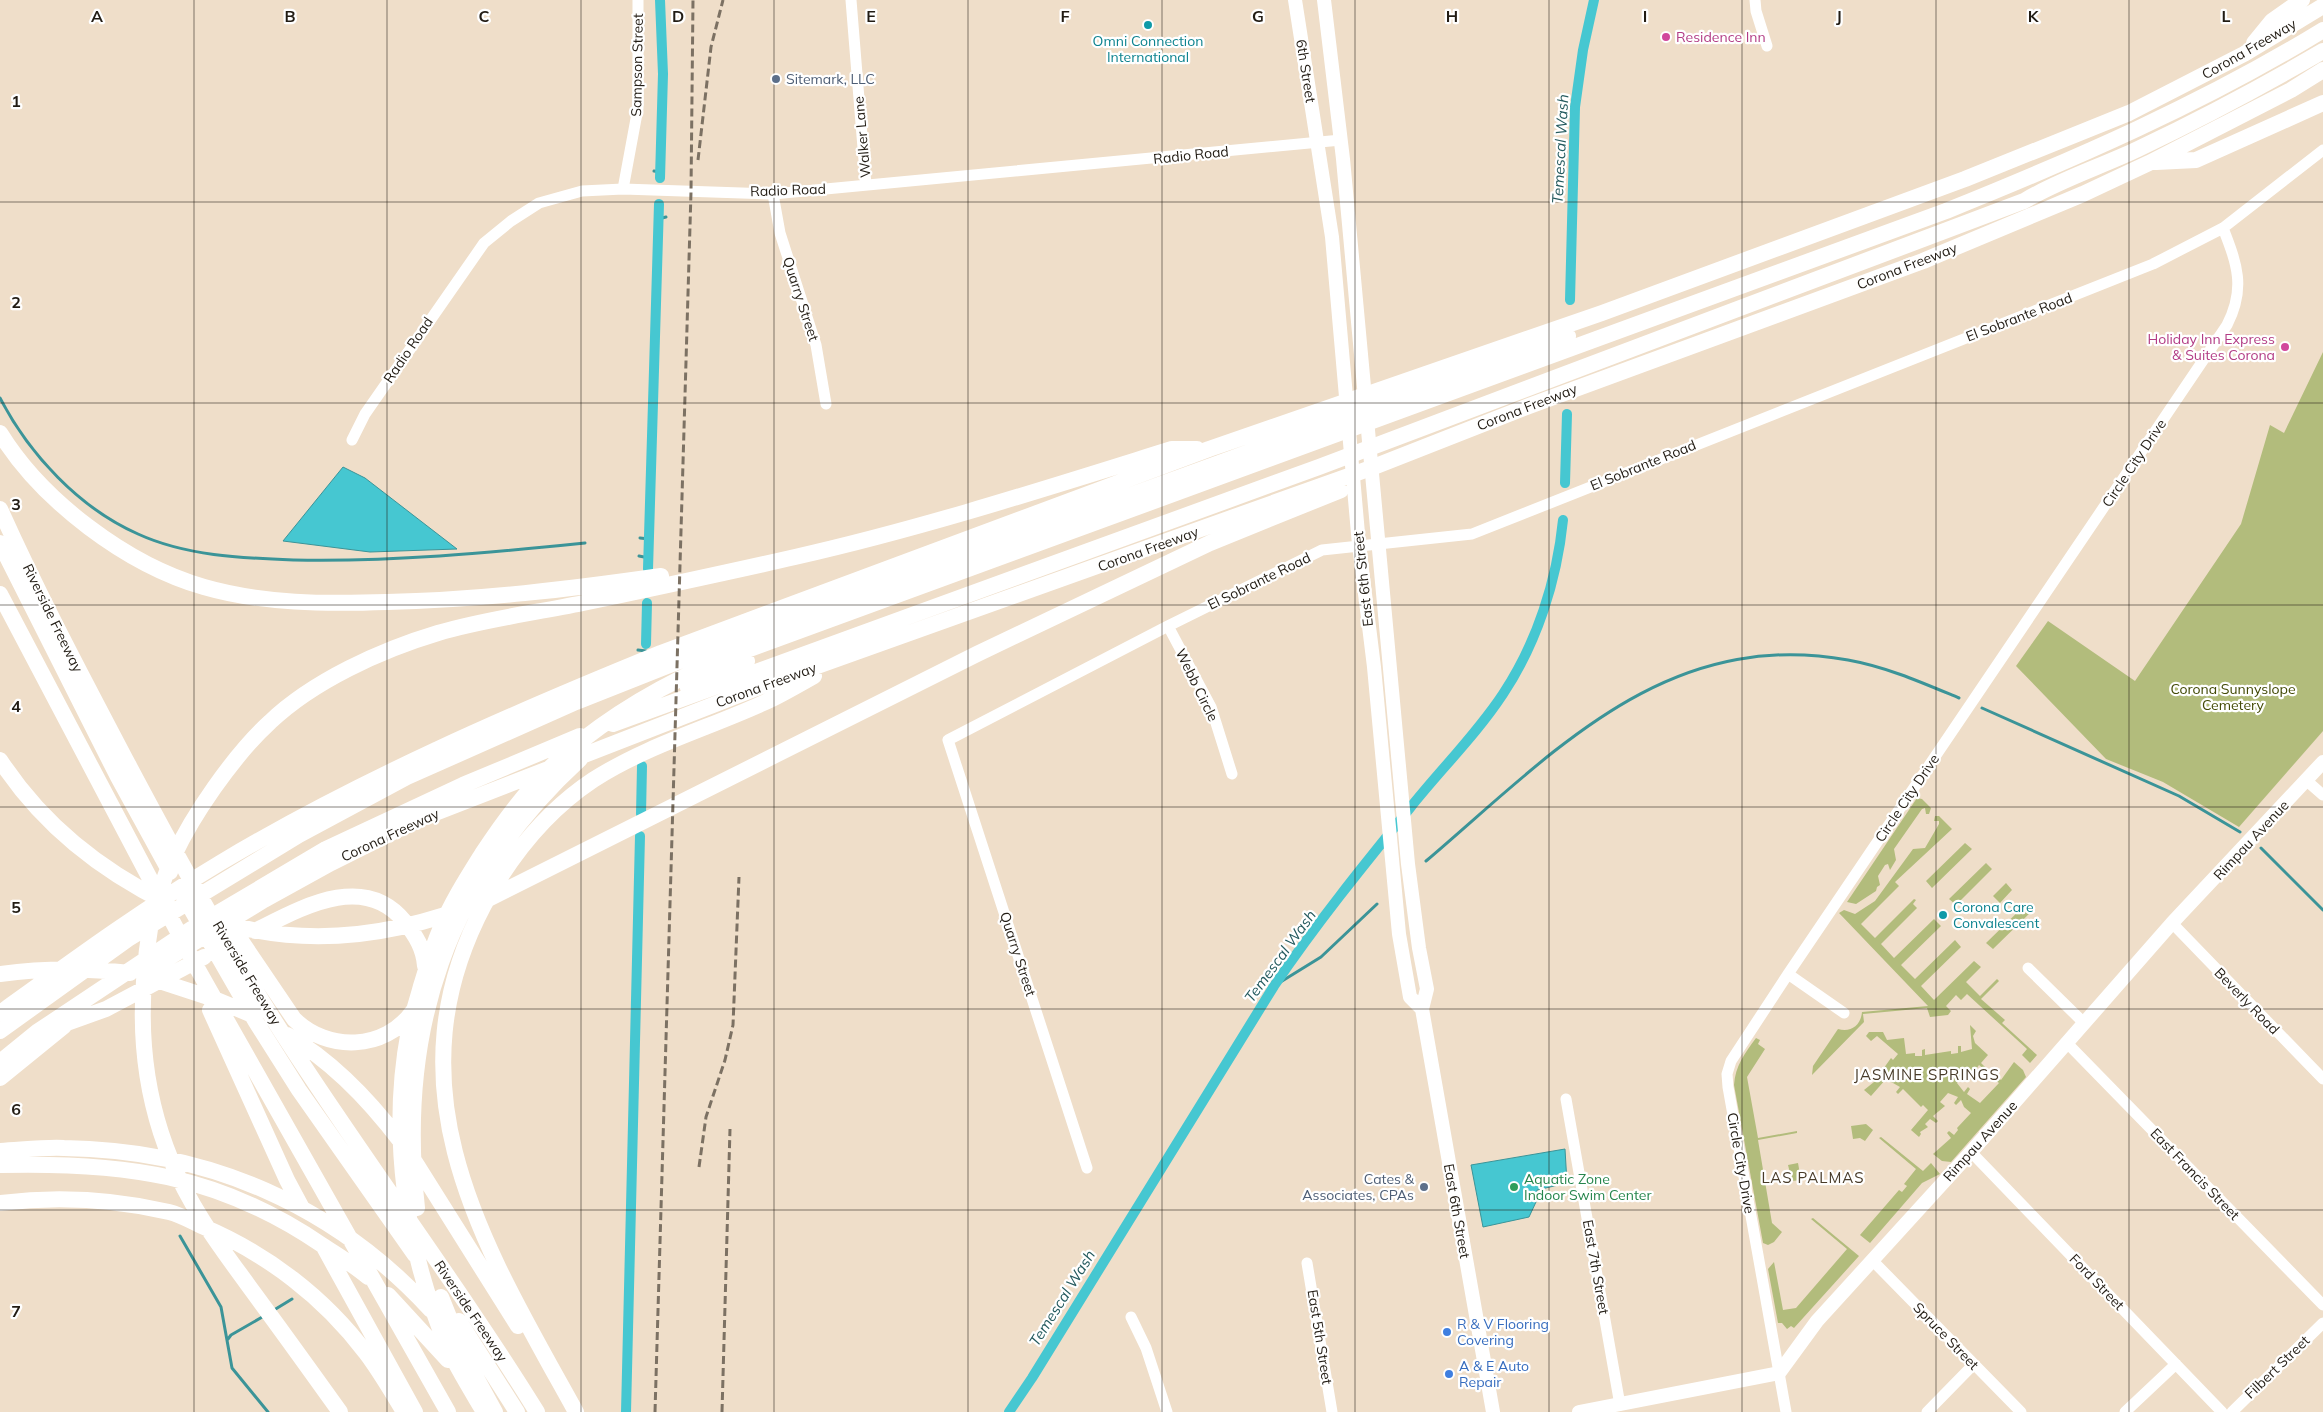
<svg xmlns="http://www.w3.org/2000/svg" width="2323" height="1412" font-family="Mulish,sans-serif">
<rect width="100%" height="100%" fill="#efdec9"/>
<path fill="#b2bc7c" d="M2323,352V731L2239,827L2163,782L2106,759L2016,666L2048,621L2135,681L2241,524L2270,425L2284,433Z
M1917,798L1922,799L1931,808L1929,814H1926L1925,808L1922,809L1894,849L1896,860L1890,870L1888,864L1885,865L1878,876L1880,885L1877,887L1876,891L1856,904L1847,902Z
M1935,816H1939L1952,829L1895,882L1899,886L1861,924L1875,938L1914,899L1916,900L1913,904L1917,908L1881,944L1894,958L1934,919L1941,926L1901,965L1915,979L1955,940L1961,947L1921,986L1934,1000L1974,961L1981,967L1966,982L1980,996L1997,979L1999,981L1981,999L2005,1020L2002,1023L2037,1055L2030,1063L2022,1055L2027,1049L1967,994L1961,1000L1956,995L1946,1006L1951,1011L1948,1015L1930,1017L1927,1008L1863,1014L1864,1022L1812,1075L1813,1066L1838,1029C1851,1033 1861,1025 1862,1012L1928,1006L1839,913L1844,910L1855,914L1875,901L1913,849L1925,848L1939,824V821H1934Z
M1965,843L1972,849L1932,888L1926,881Z
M1986,863L1992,869L1956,905L1949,899Z
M2006,883L2012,890L2000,903L1993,896Z
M2026,904L2032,911L1993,949L1986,943Z
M1970,1025L1976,1031L1973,1036L1975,1043L1988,1055L1981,1063L1985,1067L1984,1069L1979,1065L1970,1078L1965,1074L1957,1083L1964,1092L1968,1087L1970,1089L1967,1094L1980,1103L1999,1083L1994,1079L1996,1076L2001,1080L2014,1062L2023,1070L2026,1077L1951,1162L1942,1161L1933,1154L1951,1138L1947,1133L1949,1131L1954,1135L1958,1130L1957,1128L1971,1113L1964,1107L1961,1100L1956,1105L1954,1103L1958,1097L1948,1093L1940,1102L1945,1106L1933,1116L1938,1121L1936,1123L1930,1119L1925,1124L1928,1127L1920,1132L1921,1134L1919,1137L1911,1130L1928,1110L1923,1105L1921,1107L1903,1089L1898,1094L1896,1092L1900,1087L1886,1079L1871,1096L1864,1090L1874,1082L1870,1078L1872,1075L1876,1079L1891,1058L1893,1060L1898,1054L1877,1036L1871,1041L1866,1036L1869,1032H1883L1887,1040L1904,1038L1906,1054L1915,1053V1056H1922V1050L1925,1049V1055L1951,1051V1054L1958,1053V1046H1961V1052L1972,1049Z
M1756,1038L1760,1040L1758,1044L1765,1049L1747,1077L1758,1138L1797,1131V1133L1758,1140L1772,1223L1782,1232L1774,1242L1768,1245L1763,1243L1734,1085C1735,1066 1745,1053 1756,1038Z
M1866,1124L1873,1130L1865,1141L1860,1138L1853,1139L1851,1126Z
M1881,1137L1923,1171L1931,1163L1940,1174L1922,1183L1870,1243L1860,1235L1899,1190L1902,1192L1907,1186L1904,1184L1916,1169L1879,1138Z
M1798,1163L1801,1180L1792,1181L1788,1165Z
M1813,1218L1859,1256L1794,1328L1791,1326L1787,1329L1782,1323H1778L1768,1269L1774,1262L1783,1310L1796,1308L1847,1249L1811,1219Z"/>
<path fill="#46c7d1" stroke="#3b9498" d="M343,467L365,478L457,549L370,552L283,541Z
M1565,1149L1567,1183L1537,1190L1536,1202L1529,1217L1483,1227L1471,1165Z"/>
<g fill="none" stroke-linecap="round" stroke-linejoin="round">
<path stroke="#3b9498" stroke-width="3" d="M654,171L660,172
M662,218L666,217
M0,398C29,454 79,508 138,534C186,556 241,558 294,560C391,562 488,553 585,543
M640,538L649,539
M639,556L649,558
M638,650L646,651
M1982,708L2179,796L2240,832
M2261,848L2323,910
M1426,861C1552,754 1665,627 1848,660C1887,667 1923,683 1959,698
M1274,986L1321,957L1377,904
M180,1236L221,1307L232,1368L268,1412
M274,1310L292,1299
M228,1339L231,1335L264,1316"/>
<path stroke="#46c7d1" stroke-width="10" d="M660,0L663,74L660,178
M1570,300L1575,107L1583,50L1594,0
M1565,483L1567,414
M648,569L659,204
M646,644L647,603
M641,814L642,766
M626,1412L640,836
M1009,1412L1032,1378L1274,986C1316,924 1363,866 1410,808C1440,770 1476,735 1503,694C1537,643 1557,580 1563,520"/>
<path stroke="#fff" stroke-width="11" d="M851,0L866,185
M1755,0L1756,11L1767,46
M623,189L638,108V0
M773,194L780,233L816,345L826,404
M352,440L365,414L484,243L511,221L539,203L582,191L623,189L773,194L1341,140
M1168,626L1211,707L1232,774
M2307,781L2323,795
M2172,923L2323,1079
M2028,968L2084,1023
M1788,974L1844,1013
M2067,1043L2323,1305
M1566,1099L1620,1405
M1971,1152L2222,1412
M1087,1168L948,740L1168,626L1322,550L1472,534L2153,264L2223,228L2323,150
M1872,1260L2021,1412
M1307,1263L1332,1412
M1131,1317L1146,1348L1167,1412
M1786,1412L1728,1087L1727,1074L1731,1061L1788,974L2227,325C2246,288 2237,264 2223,228
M1927,1412L1974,1364
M2125,1412L2176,1364
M2232,1412L2323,1323"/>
<path stroke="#fff" stroke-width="14" d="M1295,0L1332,237L1359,545L1374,667L1399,934L1410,997L1422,1009
M1324,0L1343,159L1408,864L1419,948L1427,989L1422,1009L1493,1412
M1579,1412L1779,1373L1817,1321L1971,1152L2172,923L2323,762"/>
<path stroke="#fff" stroke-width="16" d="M2254,43L2272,21L2302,0
M2156,162L2196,160L2323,103
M0,433C42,501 127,565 204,587C263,604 326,604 387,602C479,600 570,589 661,576
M0,509C39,596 84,680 128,764C179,860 232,957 292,1048C372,1171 460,1288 537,1412
M0,543L118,777L170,872
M0,594L197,968L448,1412
M688,688L747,661
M613,724L1319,467L2024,201C2059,180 2100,167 2138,149C2201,119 2263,86 2323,51
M0,760C41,823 100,870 167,903
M182,893L256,1022L299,1090L415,1255
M221,922C310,949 401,935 486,900L977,654L1210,543L1341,490
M229,923L294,1019C327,1052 385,1051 413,1011
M255,931C301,908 364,871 405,922C416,936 424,949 425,966
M147,971L264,900L331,863L417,820L767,684L1371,468L1529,406L1923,261L2083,194L2149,163L2291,90L2323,70
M0,974C44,968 86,968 130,973
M153,979L214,999L255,1016
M210,1010L287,1180L302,1208
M0,1013C72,961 143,909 220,863C359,780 511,714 661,653L1209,449L1602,313L1965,179L2129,113L2244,54L2323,6
M67,1023L106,1009L204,957
M0,1031L128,939L299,835L407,777L576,702L725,643L1568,336
M287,1035C332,1061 370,1101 401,1142
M0,1062L37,1032L196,926L326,849L463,785L580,736
M0,1078L64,1026
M0,1151C21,1150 43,1147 64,1148C208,1150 334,1205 431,1310
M415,1162L518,1326
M0,1165C123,1162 218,1174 322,1245C337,1255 354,1265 368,1277
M0,1203C57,1196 113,1199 169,1212C181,1215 193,1222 204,1227C267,1254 324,1297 366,1353C379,1370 390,1389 401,1407
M417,1208C397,1030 447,881 580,759
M325,1249L415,1412
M388,1295L448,1360
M441,1297L465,1357L495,1412
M459,1321L517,1412
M340,1412C310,1370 279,1327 248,1285C219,1245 190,1207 171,1160C140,1085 137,1009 150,929C160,876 183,832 214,788C231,764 248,742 270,722C313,681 381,650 438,633C485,619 535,613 583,603C654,588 725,573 795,557C923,528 1047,488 1172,449H1197
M484,1412C471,1390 457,1368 446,1344C405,1245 389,1135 409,1030C412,1015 417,1001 421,986C427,967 432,948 440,930C451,903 467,878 482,854C505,819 532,782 564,755C613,713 667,682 728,657L1946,211C2075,159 2204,103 2323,30
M576,1412C486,1249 385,1092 484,905C511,855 545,812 593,780C649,744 713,727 772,699C786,692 800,684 814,676"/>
<path stroke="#7c7163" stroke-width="3" stroke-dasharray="8 4" stroke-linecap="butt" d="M698,160L711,47L723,0
M699,1167L706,1117L725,1060L733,1025L739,877
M655,1412L691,192L693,0
M722,1412L730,1129"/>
</g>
<path fill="none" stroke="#221c14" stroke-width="1" stroke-opacity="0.55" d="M194,0V1412M387,0V1412M581,0V1412M774,0V1412M968,0V1412M1162,0V1412M1355,0V1412M1549,0V1412M1742,0V1412M1936,0V1412M2129,0V1412M0,202H2323M0,403H2323M0,605H2323M0,807H2323M0,1009H2323M0,1210H2323"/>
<g fill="#0f9aa8" stroke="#fff" stroke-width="2">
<circle cx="1148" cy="25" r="5"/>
<circle cx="1943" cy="915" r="5"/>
</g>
<g fill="#d1479c" stroke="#fff" stroke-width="2">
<circle cx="1666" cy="37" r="5"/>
<circle cx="2285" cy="347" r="5"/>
</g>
<g fill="#5c6f8a" stroke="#fff" stroke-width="2">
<circle cx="776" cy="79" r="5"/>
<circle cx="1424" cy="1187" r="5"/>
</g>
<circle fill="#2e9e5b" stroke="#fff" stroke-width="2" cx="1514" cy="1187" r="5"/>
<g fill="#3f7fe0" stroke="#fff" stroke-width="2">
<circle cx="1447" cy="1332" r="5"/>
<circle cx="1449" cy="1374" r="5"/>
</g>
<g text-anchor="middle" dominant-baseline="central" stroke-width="4.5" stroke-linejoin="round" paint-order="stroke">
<g font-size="14" fill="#b23c85" stroke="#fff" text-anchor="start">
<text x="1676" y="37">Residence Inn</text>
<text x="2275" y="339" text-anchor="end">Holiday Inn Express<tspan x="2275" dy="16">&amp; Suites Corona</tspan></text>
</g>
<g font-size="14" fill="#0d838f" stroke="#fff">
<text x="1148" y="41">Omni Connection<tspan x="1148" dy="16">International</tspan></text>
<text x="1953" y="907" text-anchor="start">Corona Care<tspan x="1953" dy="16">Convalescent</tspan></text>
</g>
<g font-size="14" fill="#221c14" stroke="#fff">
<text transform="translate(2249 49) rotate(-30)">Corona Freeway</text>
<text transform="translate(637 65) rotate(-89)">Sampson Street</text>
<text transform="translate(1306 71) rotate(81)">6th Street</text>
<text transform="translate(862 137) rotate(-95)">Walker Lane</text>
<text transform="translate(1191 155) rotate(-6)">Radio Road</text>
<text transform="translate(788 190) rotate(-2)">Radio Road</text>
<text transform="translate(1907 266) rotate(-21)">Corona Freeway</text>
<text transform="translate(801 299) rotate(72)">Quarry Street</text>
<text transform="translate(2019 317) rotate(-21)">El Sobrante Road</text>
<text transform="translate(408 350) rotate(-56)">Radio Road</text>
<text transform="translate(1527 407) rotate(-21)">Corona Freeway</text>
<text transform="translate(2134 463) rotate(-56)">Circle City Drive</text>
<text transform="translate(1643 465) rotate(-22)">El Sobrante Road</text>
<text transform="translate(1148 549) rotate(-20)">Corona Freeway</text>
<text transform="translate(1363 579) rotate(-96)">East 6th Street</text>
<text transform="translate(1259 581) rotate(-26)">El Sobrante Road</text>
<text transform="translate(53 618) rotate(64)">Riverside Freeway</text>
<text transform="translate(766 685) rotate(-20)">Corona Freeway</text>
<text transform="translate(1197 685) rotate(64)">Webb Circle</text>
<text transform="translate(1907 798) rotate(-56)">Circle City Drive</text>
<text transform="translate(390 835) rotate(-25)">Corona Freeway</text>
<text transform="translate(2251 840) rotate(-47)">Rimpau Avenue</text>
<text transform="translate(1018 954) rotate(72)">Quarry Street</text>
<text transform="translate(247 973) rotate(59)">Riverside Freeway</text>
<text transform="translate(2247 1001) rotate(46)">Beverly Road</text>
<text transform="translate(1980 1141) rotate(-48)">Rimpau Avenue</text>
<text transform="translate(1741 1163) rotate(80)">Circle City Drive</text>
<text transform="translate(2195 1174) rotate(46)">East Francis Street</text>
<text transform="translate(1457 1211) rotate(80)">East 6th Street</text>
<text transform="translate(1596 1267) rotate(80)">East 7th Street</text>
<text transform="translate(2097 1282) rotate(46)">Ford Street</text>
<text transform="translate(471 1311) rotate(56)">Riverside Freeway</text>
<text transform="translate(1946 1336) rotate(46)">Spruce Street</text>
<text transform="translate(1320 1337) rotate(81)">East 5th Street</text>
<text transform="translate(2277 1367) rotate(-44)">Filbert Street</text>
</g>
<g font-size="14" fill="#4e5e75" stroke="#fff" text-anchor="start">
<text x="786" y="79">Sitemark, LLC</text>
<text x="1414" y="1179" text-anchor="end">Cates &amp;<tspan x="1414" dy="16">Associates, CPAs</tspan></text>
</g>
<g font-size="14" fill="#424905" stroke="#fff">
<text x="2233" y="689">Corona Sunnyslope<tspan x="2233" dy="16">Cemetery</tspan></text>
</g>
<g font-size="14" fill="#27864d" stroke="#fff" text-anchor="start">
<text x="1524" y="1179">Aquatic Zone<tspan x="1524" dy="16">Indoor Swim Center</tspan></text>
</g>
<g font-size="14" fill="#366cbe" stroke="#fff" text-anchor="start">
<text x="1457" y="1324">R &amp; V Flooring<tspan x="1457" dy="16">Covering</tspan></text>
<text x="1459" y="1366">A &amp; E Auto<tspan x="1459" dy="16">Repair</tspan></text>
</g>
<g font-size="15" font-style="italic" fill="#245a5e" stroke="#fff">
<text transform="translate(1560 149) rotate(-87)">Temescal Wash</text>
<text transform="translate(1280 956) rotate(-54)">Temescal Wash</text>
<text transform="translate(1062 1298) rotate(-58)">Temescal Wash</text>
</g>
<g font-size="15" letter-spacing="1" fill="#483b29" stroke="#fff">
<text x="1927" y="1074">JASMINE SPRINGS</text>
<text x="1813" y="1177">LAS PALMAS</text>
</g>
</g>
<g font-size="16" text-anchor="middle" font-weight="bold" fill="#221c14" stroke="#fff" stroke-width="4.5" stroke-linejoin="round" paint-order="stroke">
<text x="97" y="22">A</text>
<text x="290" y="22">B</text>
<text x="484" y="22">C</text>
<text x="678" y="22">D</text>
<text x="871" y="22">E</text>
<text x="1065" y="22">F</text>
<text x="1258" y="22">G</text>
<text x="1452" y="22">H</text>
<text x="1645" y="22">I</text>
<text x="1839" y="22">J</text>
<text x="2033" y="22">K</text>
<text x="2226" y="22">L</text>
<text x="16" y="107">1</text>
<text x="16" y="308">2</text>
<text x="16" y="510">3</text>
<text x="16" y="712">4</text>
<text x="16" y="913">5</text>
<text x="16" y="1115">6</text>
<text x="16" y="1317">7</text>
</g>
</svg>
